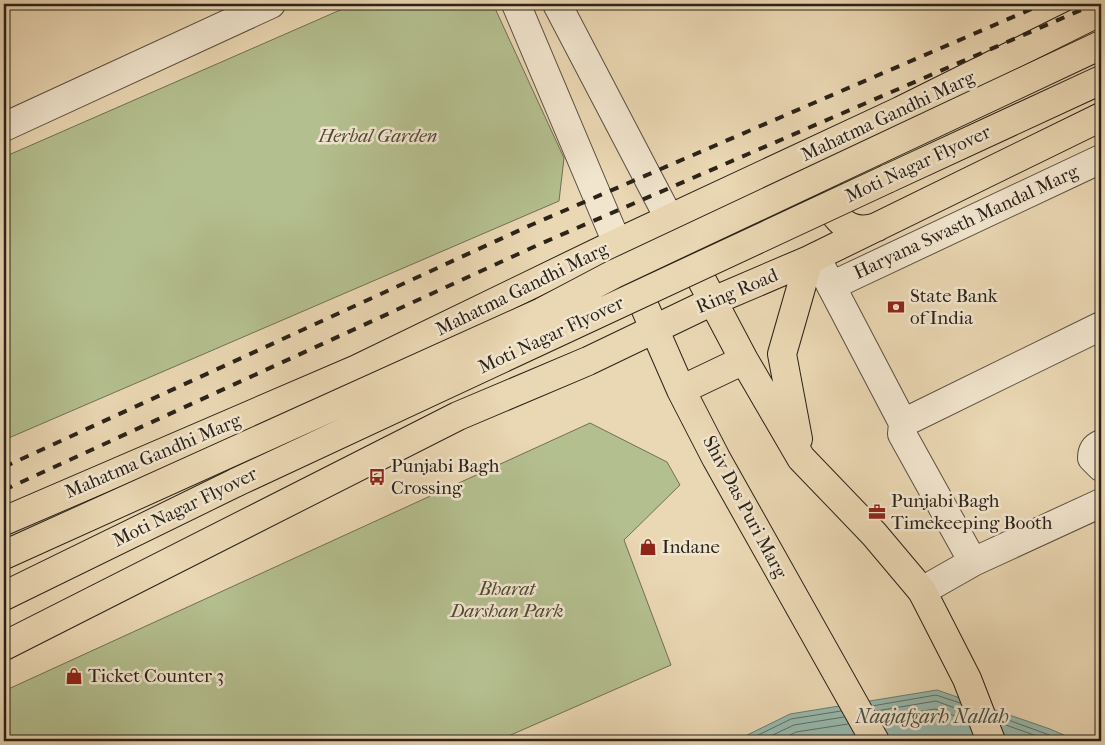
<svg xmlns="http://www.w3.org/2000/svg" width="1105" height="745" font-family="'IM FELL French Canon',serif">
<rect width="100%" height="100%" fill="#ead7b3"/>
<filter id="stains"><feTurbulence type="fractalNoise" baseFrequency=".004" numOctaves="4"/><feColorMatrix values="0 0 0 0 .2 0 0 0 0 .09 0 0 0 0 .02 0 0 0 .5 -.17"/></filter>
<radialGradient id="worn" r=".72"><stop offset=".6" stop-color="#630" stop-opacity="0"/><stop offset="1" stop-color="#630" stop-opacity=".3"/></radialGradient>
<path fill="#b4bf8f" stroke="#707054" d="M354,4H493L564,158L559,201L4,440V157Z
M590,423L667,462L680,485L624,540L671,665L497,741H4V691Z"/>
<path fill="#98baae" stroke="#6c7d72" d="M937,690L1050,729L1078,741H735L790,714Z"/>
<g fill="none" stroke-linecap="round" stroke-linejoin="round">
<path stroke="#626e64" stroke-width="1" d="M872,706L936,695L960,703
M876,711L936,701L963,711
M997,716L1066,741
M879,718L935,709L967,720
M1000,723L1051,741
M746,741L791,719L841,711
M760,741L794,725L844,717
M778,741L796,732L848,724"/>
<g stroke="#5b4f40" stroke-width="30">
<path id="minor" d="M516,4L617,243
M557,4L669,218
M4,127L271,4
M816,257L903,423L902,434L973,562
M831,286L1101,159
M903,423L1101,326
M1101,444C1094,447 1092,451 1092,458L1101,467
M922,591L973,562L1101,503"/>
</g>
<g stroke="#2b2219" stroke-width="30">
<path id="major" d="M834,154C831,163 828,171 827,181C824,211 846,238 877,227
M887,179L1101,80
M671,222L744,360L801,458L874,534L922,591L967,679L991,741
M618,246L681,390L716,458L875,741
M681,390L744,360
M798,439L782,354L809,260
M4,521L357,369L617,243L900,111L1101,11
M4,596L237,482
M4,646L458,416L588,361L713,301L809,260L1101,117"/>
</g>
<use href="#minor" stroke="#f1e5ce" stroke-width="28"/>
<use href="#major" stroke="#ead7b3" stroke-width="28"/>
<path stroke="#2b2219" stroke-width="4" stroke-dasharray="9 9" stroke-linecap="butt" d="M4,467L531,225L1043,4
M4,490L540,244L1095,4"/>
<g stroke="#2b2219" stroke-width="30" stroke-linecap="butt">
<path id="major-bridge" d="M237,482L887,179
M4,555L542,312L614,274L1101,45"/>
</g>
<use href="#major-bridge" stroke="#ead7b3" stroke-width="28"/>
</g>
<defs>
<g id="bank-bare" transform="scale(1.35)"><path d="M-6-4H6V4H-6ZM0-2.3a2.3 2.3 0 1 0 0 4.6a2.3 2.3 0 1 0 0-4.6Z" fill="#8f2418" stroke="#f1e5ce" stroke-width="2.5" paint-order="stroke"/></g>
<g id="bus-bare" transform="scale(1.35)"><path d="M-5-6H5V4H4V6H2V4H-2V6H-4V4H-5ZM-3.5-4V0h7V-4ZM-3.5 1.2v1.5H-2V1.2ZM2 1.2v1.5H3.5V1.2Z" fill="#8f2418" stroke="#f1e5ce" stroke-width="2.5" paint-order="stroke"/></g>
<g id="office-bare" transform="scale(1.35)"><path d="M-6-3h4V-5.5h4V-3h4V5H-6ZM-1-4.5V-3h2v-1.5ZM-6 0V1H6V0Z" fill="#8f2418" stroke="#f1e5ce" stroke-width="2.5" paint-order="stroke"/></g>
<g id="shop-bare" transform="scale(1.35)"><path d="M-5-2.5h2.3a2.7 3.5 0 0 1 5.4 0H5L5.5 6h-11ZM-1.5-2.5h3a1.5 2.3 0 0 0-3 0Z" fill="#8f2418" stroke="#f1e5ce" stroke-width="2.5" paint-order="stroke"/></g>
</defs>
<g fill-rule="evenodd">
<use href="#bank-bare" x="896" y="307"/>
<use href="#bus-bare" x="377" y="477"/>
<use href="#office-bare" x="877" y="512"/>
<use href="#shop-bare" x="648" y="547"/>
<use href="#shop-bare" x="74" y="676"/>
</g>
<g text-anchor="middle" dominant-baseline="central" stroke-width="5" stroke-linejoin="round" paint-order="stroke">
<g font-size="19" fill="#2b2219" stroke="#f1e5ce">
<text transform="translate(888 116) rotate(-25)">Mahatma Gandhi Marg</text>
<text transform="translate(918 164) rotate(-25)">Moti Nagar Flyover</text>
<text transform="translate(966 222) rotate(-25)">Haryana Swasth Mandal Marg</text>
<text transform="translate(522 289) rotate(-26)">Mahatma Gandhi Marg</text>
<text transform="translate(737 291) rotate(-23)">Ring Road</text>
<text transform="translate(551 335) rotate(-25)">Moti Nagar Flyover</text>
<text transform="translate(153 456) rotate(-23)">Mahatma Gandhi Marg</text>
<text transform="translate(185 507) rotate(-26)">Moti Nagar Flyover</text>
<text transform="translate(745 507) rotate(62)">Shiv Das Puri Marg</text>
</g>
<g font-size="19" font-style="italic" fill="#4d4936" stroke="#f1e5ce">
<text x="378" y="136">Herbal Garden</text>
<text x="507" y="589">Bharat<tspan x="507" dy="22">Darshan Park</tspan></text>
</g>
<g font-size="19" fill="#2b2219" stroke="#f1e5ce" text-anchor="start">
<text x="910" y="296">State Bank<tspan x="910" dy="22">of India</tspan></text>
<text x="391" y="466">Punjabi Bagh<tspan x="391" dy="22">Crossing</tspan></text>
<text x="891" y="501">Punjabi Bagh<tspan x="891" dy="22">Timekeeping Booth</tspan></text>
<text x="662" y="547">Indane</text>
<text x="88" y="676">Ticket Counter 3</text>
</g>
<g font-size="20" font-style="italic" fill="#4c5046" stroke="#f1e5ce">
<text x="932" y="716">Naajafgarh Nallah</text>
</g>
</g>
<rect width="1105" height="745" fill="none" stroke="#ead7b3" stroke-width="20"/>
<rect x="5" y="5" width="1095" height="735" fill="none" stroke="#2b2219" stroke-width="2.5"/>
<rect x="10" y="10" width="1085" height="725" fill="none" stroke="#2b2219"/>
<rect width="100%" height="100%" filter="url(#stains)"/>
<rect width="100%" height="100%" fill="url(#worn)"/>
</svg>
